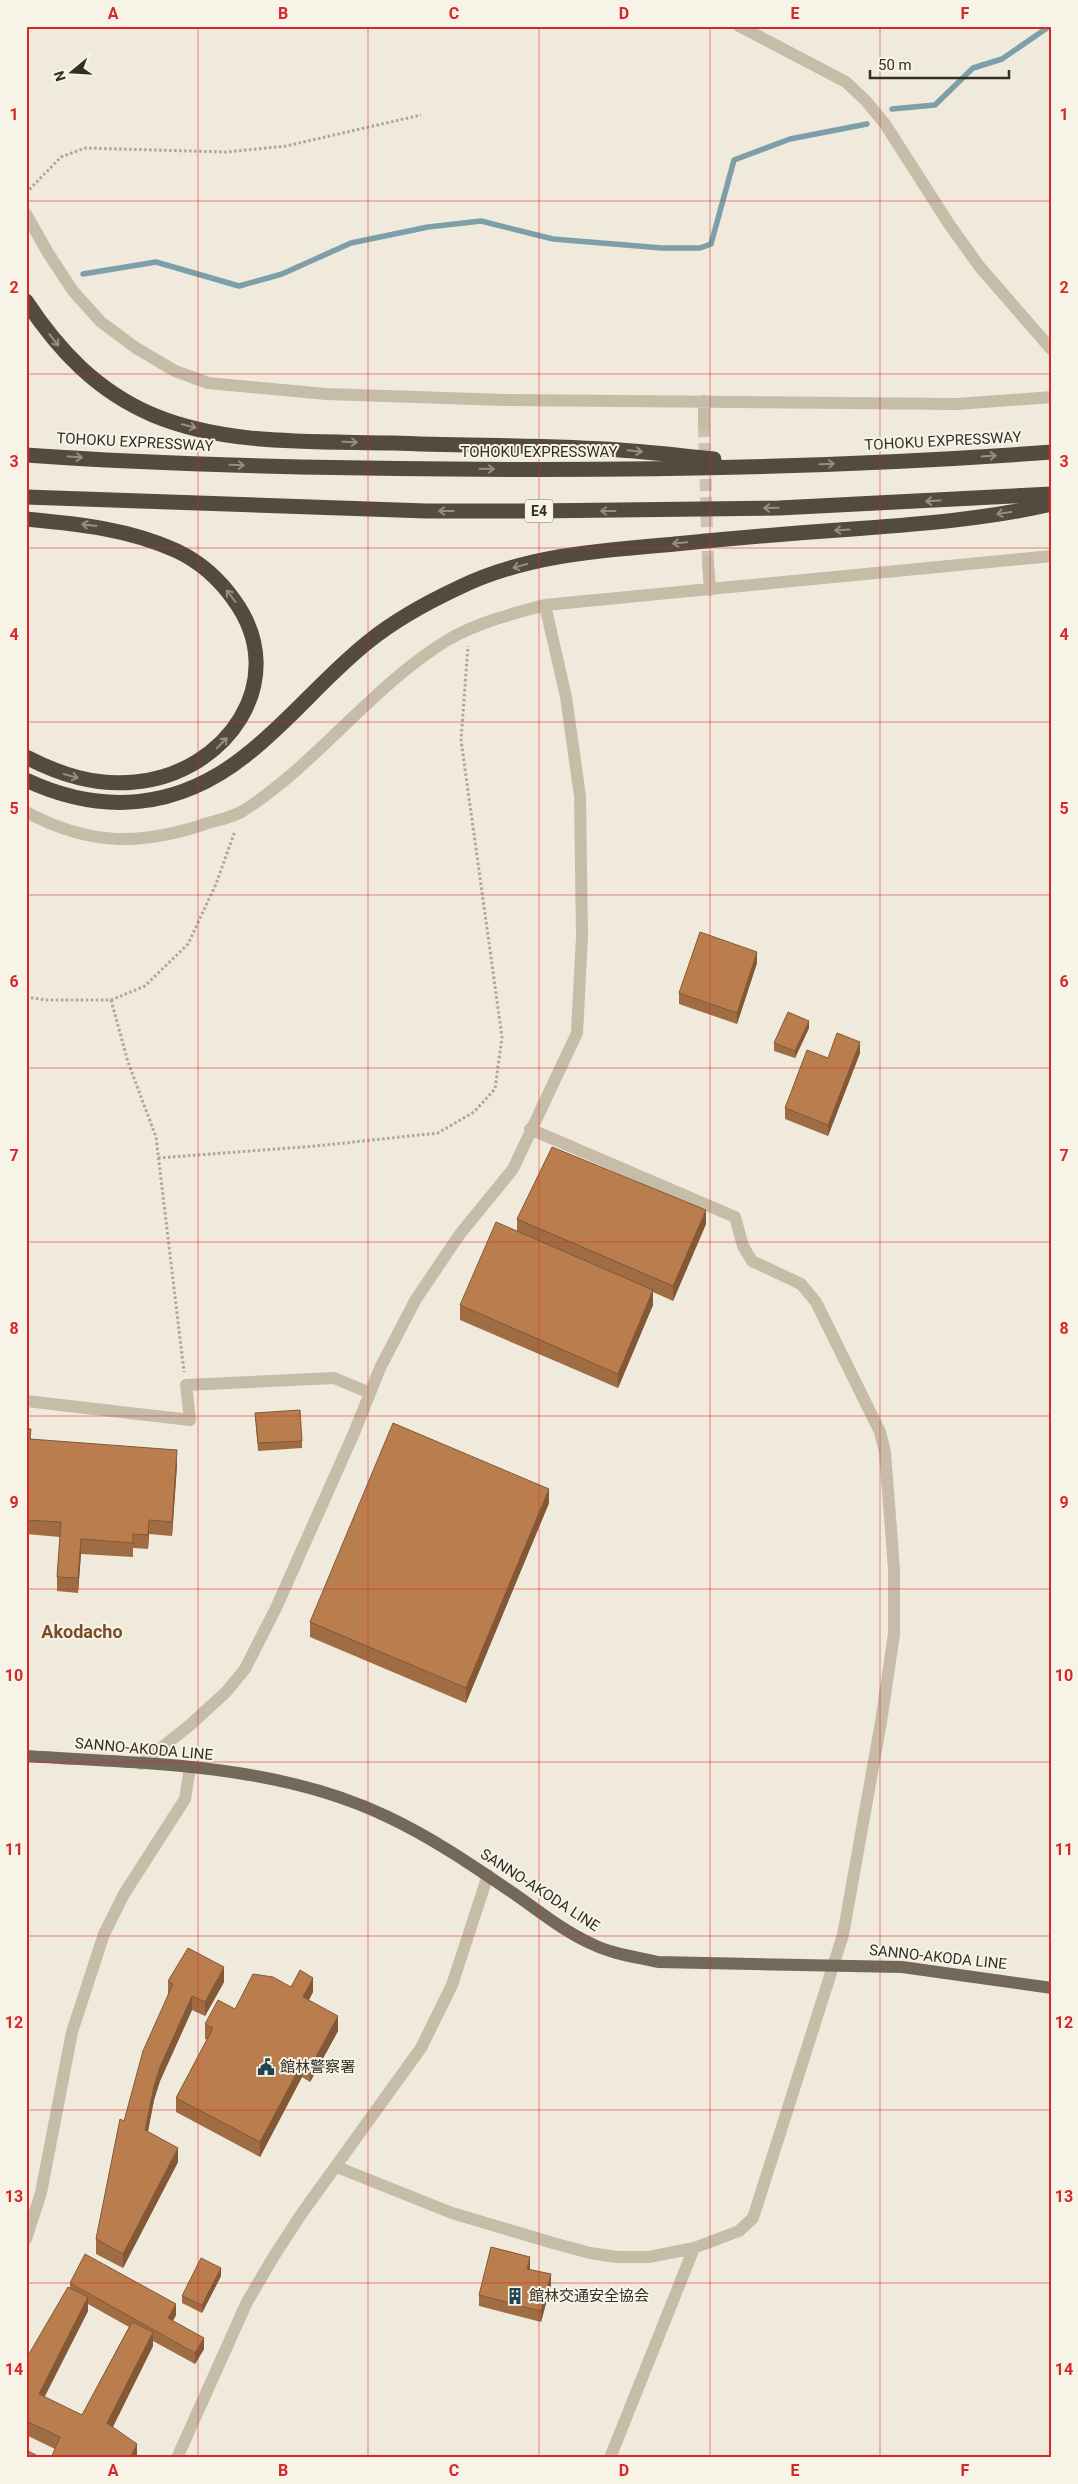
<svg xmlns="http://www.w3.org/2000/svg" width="1078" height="2484" font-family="Roboto,'Noto Sans JP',sans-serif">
<rect width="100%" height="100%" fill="#efeadb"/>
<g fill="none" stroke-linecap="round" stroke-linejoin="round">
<path stroke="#7d9fa9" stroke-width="5.5" d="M892,109L935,105L973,68L1002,59L1050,26
M83,274L156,262L239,286L282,274L351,243L428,227L481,221L553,239L662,248H700L711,244L734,160L790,139L867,124"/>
<path stroke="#cac4b7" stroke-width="12" stroke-dasharray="12 6" stroke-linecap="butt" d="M704,425L708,562"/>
<path stroke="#b1a693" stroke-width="3" stroke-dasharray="2.5 2.5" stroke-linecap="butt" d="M26,193L61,157L85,148L226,152L286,146L421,115
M26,997L46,1000H111L145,986L188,944L216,884L235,831
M111,1000L128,1062L156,1137L184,1372
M158,1158L316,1146L438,1133L474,1112L495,1089L502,1037L461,740L468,646"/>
<path stroke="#c6bca8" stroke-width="12" d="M739,26L846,82L866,101L885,124L949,224L979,266L1052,350
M26,214L48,253L73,291L101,322L136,348L175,371L208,383L326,394L505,400L957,404L1052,397
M704,401V425
M708,562L710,590
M26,812C90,846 141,846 208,823C219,820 233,817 243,811C318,763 370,688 446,641C476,623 511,614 545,605L1052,556
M26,1401L190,1420L186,1385L334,1378L370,1393
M141,1764L190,1725L226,1692L245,1669L276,1608L354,1433L380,1368L416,1299L460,1234L513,1169L577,1033L582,937L580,796L566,697L545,605
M337,2167L452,2213L553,2243L590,2253L617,2257H649L694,2248L739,2231L753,2218L843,1935L881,1722L894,1634V1569L885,1452L880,1432L816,1302L801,1284L752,1261L743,1246L735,1217L530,1129
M26,2239L41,2193L72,2032L104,1934L124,1894L185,1799L190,1768
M177,2458L247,2302L274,2256L302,2213L421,2048L452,1985L488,1875
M610,2458L694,2248"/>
<path stroke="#74685a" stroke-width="12" d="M26,1756C147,1764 275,1763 386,1816C431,1837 472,1865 513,1893C538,1910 563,1931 592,1944C612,1954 636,1957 658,1962L902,1967L1052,1988"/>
<path stroke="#544a40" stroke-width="15" d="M26,301C59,351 97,391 153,415C227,446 315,441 393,443C468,446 545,445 620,450C651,452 683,456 714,459
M26,455C167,465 308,468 449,469C650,471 851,467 1052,452
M26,497L426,511H533L779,508L1052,494
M26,519C79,524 129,529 177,551C200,562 220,580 234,600C293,681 225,774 135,782C96,786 61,775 26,757
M26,780C103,816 178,809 245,756C289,722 324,677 368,642C395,620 426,603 458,588C524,555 603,550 675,544C735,538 794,533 853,529C919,524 987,519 1052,504"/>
</g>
<path fill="#a06c43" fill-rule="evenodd" d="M757,963L737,1024L679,1004V993Z
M809,1028L795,1058L774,1051V1043Z
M860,1053L828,1136L785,1119V1108L828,1058Z
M517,1219L706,1224L673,1301L653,1292V1305L618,1388L460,1320V1305L517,1231Z
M255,1413L302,1441V1448L258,1451Z
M26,1428L31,1439L177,1465L172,1536L149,1534L148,1549L133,1548V1557L81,1554L78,1593L57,1591V1577L60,1537L26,1534Z
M549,1503L466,1703L310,1637V1622Z
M168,1981L224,1982L205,2016L192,2010L160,2081L154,2100L148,2132L178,2162L123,2268L96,2254V2239L168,1994Z
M291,1987L313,1992L309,2000L338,2031L310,2082L302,2077L260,2157L176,2112V2098L207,2040L205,2039V2024L235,2009Z
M530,2268V2269L551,2285L541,2322L479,2306V2295Z
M221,2276L202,2313L182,2303V2296Z
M70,2283L176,2315L173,2321L204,2349L195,2364L153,2341V2346L113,2427L137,2458L55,2449L26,2435V2359L70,2288ZM88,2304L129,2327L82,2415L44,2397L88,2311Z"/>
<path fill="#825837" d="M757,952V963L737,1024V1013Z
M809,1021V1028L795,1058V1051Z
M860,1042V1053L828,1136V1125Z
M706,1210V1224L673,1301V1286Z
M653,1290V1305L618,1388V1374Z
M177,1450V1465L172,1536V1522Z
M549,1489V1503L466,1703V1688Z
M149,1520V1534L148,1549V1535Z
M81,1539V1554L78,1593V1578Z
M224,1967V1982L205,2016V2002Z
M313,1978V1992L303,2011V1997Z
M192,1996V2010L160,2081L154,2100L145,2145V2130L154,2086L160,2067Z
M338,2016V2031L310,2082V2068Z
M302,2063V2077L260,2157V2142Z
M178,2148V2162L123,2268V2254Z
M530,2257V2268L527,2280V2269Z
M221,2268V2276L202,2313V2305Z
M551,2274V2285L541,2322V2311Z
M88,2297V2311L39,2408V2394Z
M176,2304V2315L168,2329V2318Z
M153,2332V2346L107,2438V2423Z
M204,2338V2349L195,2364V2353Z
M137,2444V2458H130Z"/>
<path fill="#ba7d4e" stroke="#825837" d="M700,932L757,952L737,1013L679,993Z
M788,1012L809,1021L795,1051L774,1043Z
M837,1033L860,1042L828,1125L785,1108L807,1050L828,1058Z
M552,1147L706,1210L673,1286L517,1219Z
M496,1222L653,1290L618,1374L460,1305Z
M300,1410L302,1441L258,1443L255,1413Z
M393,1423L549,1489L466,1688L310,1622Z
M26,1428L31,1429L30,1439L177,1450L172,1522L149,1520L148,1535L133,1534V1543L81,1539L78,1578L57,1577L61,1522L26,1520Z
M26,1797H27L26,1817Z
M188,1948L224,1967L205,2002L192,1996L160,2067L154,2086L145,2130L178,2148L123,2254L96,2239L120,2119L124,2121L143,2051L173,1984L168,1981Z
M300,1970L313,1978L303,1997L338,2016L310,2068L302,2063L260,2142L176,2098L213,2028L205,2024L218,2000L235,2009L253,1974L273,1977L291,1987Z
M491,2247L530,2257L527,2269L551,2274L541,2311L479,2295Z
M85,2254L176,2304L168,2318L204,2338L195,2353L70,2283Z
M201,2258L221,2268L202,2305L182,2296Z
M68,2287L88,2297L39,2394L82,2415L132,2322L153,2332L107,2423L137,2444L130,2458H51L60,2437L26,2421V2359Z
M26,2450L42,2458H26Z"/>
<defs><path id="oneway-shaft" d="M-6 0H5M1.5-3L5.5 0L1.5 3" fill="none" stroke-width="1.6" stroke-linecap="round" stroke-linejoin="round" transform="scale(1.25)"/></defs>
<g stroke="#958e83">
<use href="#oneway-shaft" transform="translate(54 340) rotate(52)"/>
<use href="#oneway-shaft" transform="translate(189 426) rotate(14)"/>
<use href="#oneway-shaft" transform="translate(350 442) rotate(2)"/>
<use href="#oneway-shaft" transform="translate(635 451) rotate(6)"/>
<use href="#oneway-shaft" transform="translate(989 456) rotate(-4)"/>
<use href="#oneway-shaft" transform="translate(75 457) rotate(3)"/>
<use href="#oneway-shaft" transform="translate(827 464) rotate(-2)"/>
<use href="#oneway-shaft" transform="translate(237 465) rotate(2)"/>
<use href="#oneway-shaft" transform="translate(487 469) rotate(1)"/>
<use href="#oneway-shaft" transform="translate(933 501) rotate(177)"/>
<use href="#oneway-shaft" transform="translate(771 508) rotate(179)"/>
<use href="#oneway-shaft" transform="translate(446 511) rotate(-180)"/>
<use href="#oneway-shaft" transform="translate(608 511) rotate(180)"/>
<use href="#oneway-shaft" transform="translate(1004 513) rotate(172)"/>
<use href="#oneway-shaft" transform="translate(89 525) rotate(-173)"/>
<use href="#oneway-shaft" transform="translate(842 530) rotate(176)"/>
<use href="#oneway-shaft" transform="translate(680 543) rotate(175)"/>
<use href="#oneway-shaft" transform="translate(520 566) rotate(165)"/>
<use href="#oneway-shaft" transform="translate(231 596) rotate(-127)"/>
<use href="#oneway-shaft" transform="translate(222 743) rotate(-45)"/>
<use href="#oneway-shaft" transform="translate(71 776) rotate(16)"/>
</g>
<path fill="none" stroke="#d62828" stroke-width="1" stroke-opacity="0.55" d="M198,26V2458M368,26V2458M539,26V2458M710,26V2458M880,26V2458M26,201H1052M26,374H1052M26,548H1052M26,722H1052M26,895H1052M26,1068H1052M26,1242H1052M26,1416H1052M26,1589H1052M26,1762H1052M26,1936H1052M26,2110H1052M26,2283H1052"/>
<defs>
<g id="civic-bare" transform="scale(1.35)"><path d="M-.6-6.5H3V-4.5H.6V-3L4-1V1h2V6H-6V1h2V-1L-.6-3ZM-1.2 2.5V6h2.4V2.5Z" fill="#214451" stroke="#f7f3e7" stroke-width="2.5" paint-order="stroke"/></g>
<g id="building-bare" transform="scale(1.35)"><path d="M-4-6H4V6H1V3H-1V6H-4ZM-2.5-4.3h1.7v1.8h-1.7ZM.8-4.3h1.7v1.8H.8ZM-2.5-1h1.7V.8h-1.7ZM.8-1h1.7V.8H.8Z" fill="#214451" stroke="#f7f3e7" stroke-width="2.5" paint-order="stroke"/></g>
</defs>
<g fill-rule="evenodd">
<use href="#civic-bare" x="266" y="2067"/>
<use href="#building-bare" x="515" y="2296"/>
</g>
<g text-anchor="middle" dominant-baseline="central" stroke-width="4" stroke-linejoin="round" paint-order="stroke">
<rect fill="#f7f3e7" stroke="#6e6961" stroke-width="1" x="525" y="499.5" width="28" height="23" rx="4"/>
<g font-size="14" font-weight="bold" fill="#342e28">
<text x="539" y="511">E4</text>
</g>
<g font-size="15" fill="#342e28" stroke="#f7f3e7">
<text transform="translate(943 441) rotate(-3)">TOHOKU EXPRESSWAY</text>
<text transform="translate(135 442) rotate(3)">TOHOKU EXPRESSWAY</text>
<text x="539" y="452">TOHOKU EXPRESSWAY</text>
<text transform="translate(144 1749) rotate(5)">SANNO-AKODA LINE</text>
<text transform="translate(540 1890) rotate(33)">SANNO-AKODA LINE</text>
<text transform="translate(938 1957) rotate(6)">SANNO-AKODA LINE</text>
</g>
<g font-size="15" fill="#342e28" stroke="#f7f3e7" text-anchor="start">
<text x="280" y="2067">館林警察署</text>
<text x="529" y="2296">館林交通安全協会</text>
</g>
<g font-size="18" font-weight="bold" fill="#7b4c28" stroke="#f7f3e7">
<text x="82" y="1631">Akodacho</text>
</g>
</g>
<rect width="1078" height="2484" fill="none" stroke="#f7f3e7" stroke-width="55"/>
<g transform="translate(72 72) rotate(252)" stroke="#f7f3e7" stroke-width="4" paint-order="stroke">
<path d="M0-4L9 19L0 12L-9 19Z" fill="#342e28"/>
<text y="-8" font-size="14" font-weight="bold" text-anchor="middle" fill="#342e28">N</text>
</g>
<path d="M870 70v8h139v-8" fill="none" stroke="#342e28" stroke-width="2.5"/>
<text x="878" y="70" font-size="15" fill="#342e28" stroke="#f7f3e7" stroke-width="4" paint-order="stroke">50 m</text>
<rect x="28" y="28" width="1022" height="2428" fill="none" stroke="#d62828" stroke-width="2"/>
<g font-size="16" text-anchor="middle" font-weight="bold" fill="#d62828">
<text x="113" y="19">A</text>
<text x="283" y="19">B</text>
<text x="454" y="19">C</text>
<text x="624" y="19">D</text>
<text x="795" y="19">E</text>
<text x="965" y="19">F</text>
<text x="14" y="120">1</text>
<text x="1064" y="120">1</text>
<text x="14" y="293">2</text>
<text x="1064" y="293">2</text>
<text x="14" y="467">3</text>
<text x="1064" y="467">3</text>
<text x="14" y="640">4</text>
<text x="1064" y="640">4</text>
<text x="14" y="814">5</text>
<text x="1064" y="814">5</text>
<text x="14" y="987">6</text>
<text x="1064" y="987">6</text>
<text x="14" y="1161">7</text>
<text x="1064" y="1161">7</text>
<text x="14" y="1334">8</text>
<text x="1064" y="1334">8</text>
<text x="14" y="1508">9</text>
<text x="1064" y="1508">9</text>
<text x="14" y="1681">10</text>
<text x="1064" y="1681">10</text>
<text x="14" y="1855">11</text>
<text x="1064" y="1855">11</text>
<text x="14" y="2028">12</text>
<text x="1064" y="2028">12</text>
<text x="14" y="2202">13</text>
<text x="1064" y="2202">13</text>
<text x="14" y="2375">14</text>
<text x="1064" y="2375">14</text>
<text x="113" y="2476">A</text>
<text x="283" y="2476">B</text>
<text x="454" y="2476">C</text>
<text x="624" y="2476">D</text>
<text x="795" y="2476">E</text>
<text x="965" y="2476">F</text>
</g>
</svg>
